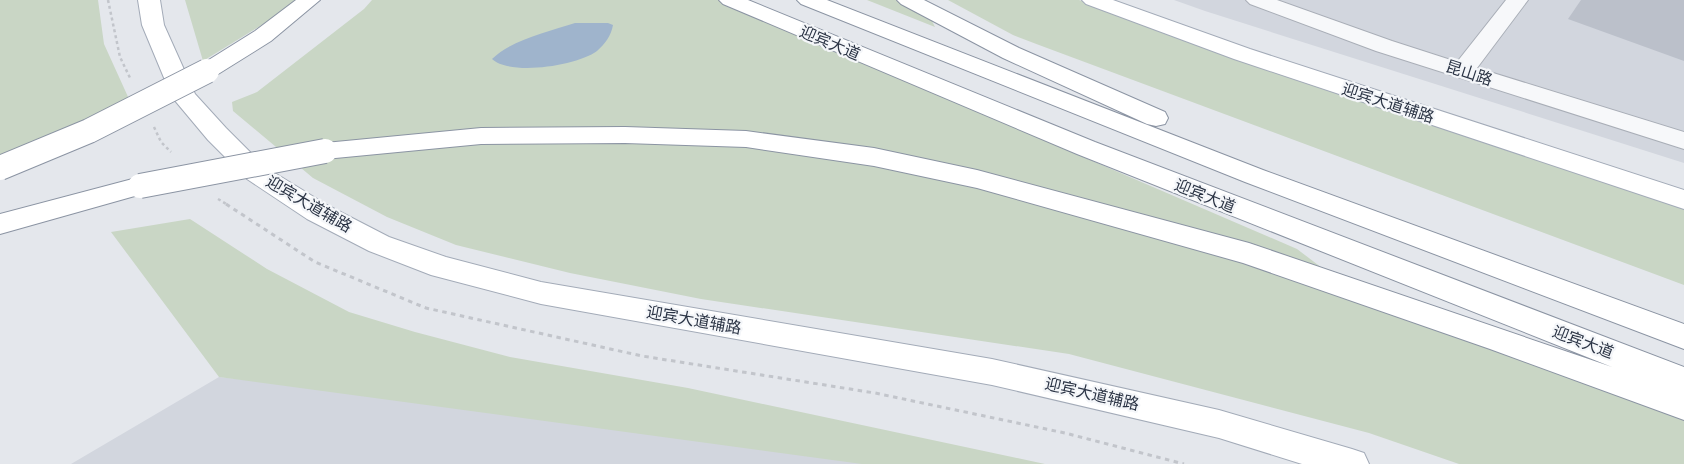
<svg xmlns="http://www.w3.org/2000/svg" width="1684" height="464" font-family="Helvetica,'Noto Sans SC',sans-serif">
<rect width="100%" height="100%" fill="#e4e7ec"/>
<path fill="#d2d6de" d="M1174,0H1684V163L1205,11Z
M219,377L668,427L907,464H71Z"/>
<path fill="#c9d6c5" d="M0,0H98L104,44L129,99L0,160Z
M185,0H297L275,17L203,61Z
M372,0H719L1297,249L1367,302L1684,417V464H1459L1369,433L1069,354L701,299L570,273L456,245L387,217L313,178L233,111L232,102L257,92L364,9Z
M867,0H902L930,17L935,27Z
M948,0H1079L1530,158L1684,208V285L1039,45L1013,35Z
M190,219L267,269L349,312L415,332L510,357L688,388L1045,464H862L219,377L111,232Z"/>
<path fill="#9fb4cc" d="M575,23H608L613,25C611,36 605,44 597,51C577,66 510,76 492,59C513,39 548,32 575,23Z"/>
<path fill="#bbc0ca" d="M1581,0H1684V61L1568,19Z"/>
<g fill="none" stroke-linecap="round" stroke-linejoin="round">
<g stroke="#a9aeb7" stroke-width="2">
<path id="minor" d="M1246,0H1277L1392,41L1457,62L1506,0H1528L1477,68L1684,132V149L1376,51L1250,4Z"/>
</g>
<g stroke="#a3abb8" stroke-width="2">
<path id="major" d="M138,0H160L164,25L195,94L226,128L265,167L327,205L389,237L446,257L541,282L992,359L1219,410L1352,449L1364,453L1369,464H1302L1219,438L992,385L541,304L431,275L369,251L307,219L247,179L208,140L172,97L142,25Z
M1082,0H1113L1250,49L1684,190V209L1234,59L1086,4Z"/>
</g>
<g stroke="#8b94a3" stroke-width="2">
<path id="highway" d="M296,0H320L271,41L215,76L207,78L199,76L195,71L199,66L255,31Z
M719,0H748L1095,142L1684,367V420L1490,349L1243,263L977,188L874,166L746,147L625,143L481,144L325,159L316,157L312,151L316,145L325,143L481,128L625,127L746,131L874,148L977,170L1249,243L1612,367L1077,154L723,4Z
M797,0H827L1263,170L1684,324V349L1245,182L801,4Z
M897,0H924L1019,48L1165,112L1168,118L1165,124L1156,126L1147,124L1003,58L901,4Z
M140,177L149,180L153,186L149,192L0,234V214Z"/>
</g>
<path stroke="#c2c5cb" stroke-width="2.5" stroke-dasharray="3 3" stroke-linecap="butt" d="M108,0L120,57L131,80
M154,127L161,142L171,152
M218,199L228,205"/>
<path stroke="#c2c5cb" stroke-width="3" stroke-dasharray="4.5 4.5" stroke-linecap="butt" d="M226,204L315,262L426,308L642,356L875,393L1065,433L1184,464"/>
<use href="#minor" fill="#f7f8fa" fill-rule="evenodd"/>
<use href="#major" fill="#fff" fill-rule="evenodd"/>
<use href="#highway" fill="#fff" fill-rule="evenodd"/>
<g stroke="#8b94a3" stroke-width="26" stroke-linecap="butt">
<path id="highway-bridge" d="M0,168L89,131L207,71
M140,186L325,151"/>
</g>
<use href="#highway-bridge" stroke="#fff" stroke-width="24"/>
</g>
<g text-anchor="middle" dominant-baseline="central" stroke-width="4.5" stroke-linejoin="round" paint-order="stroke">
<g font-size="16" fill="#2b3445" stroke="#f4f6f9">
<text transform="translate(830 43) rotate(23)">迎宾大道</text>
<text transform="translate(1469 73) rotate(18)">昆山路</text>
<text transform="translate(1388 103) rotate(18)">迎宾大道辅路</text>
<text transform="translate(1205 196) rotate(22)">迎宾大道</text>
<text transform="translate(309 204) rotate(30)">迎宾大道辅路</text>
<text transform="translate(694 320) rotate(10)">迎宾大道辅路</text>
<text transform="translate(1583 342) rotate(21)">迎宾大道</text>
<text transform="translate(1092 394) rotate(13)">迎宾大道辅路</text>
</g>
</g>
</svg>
